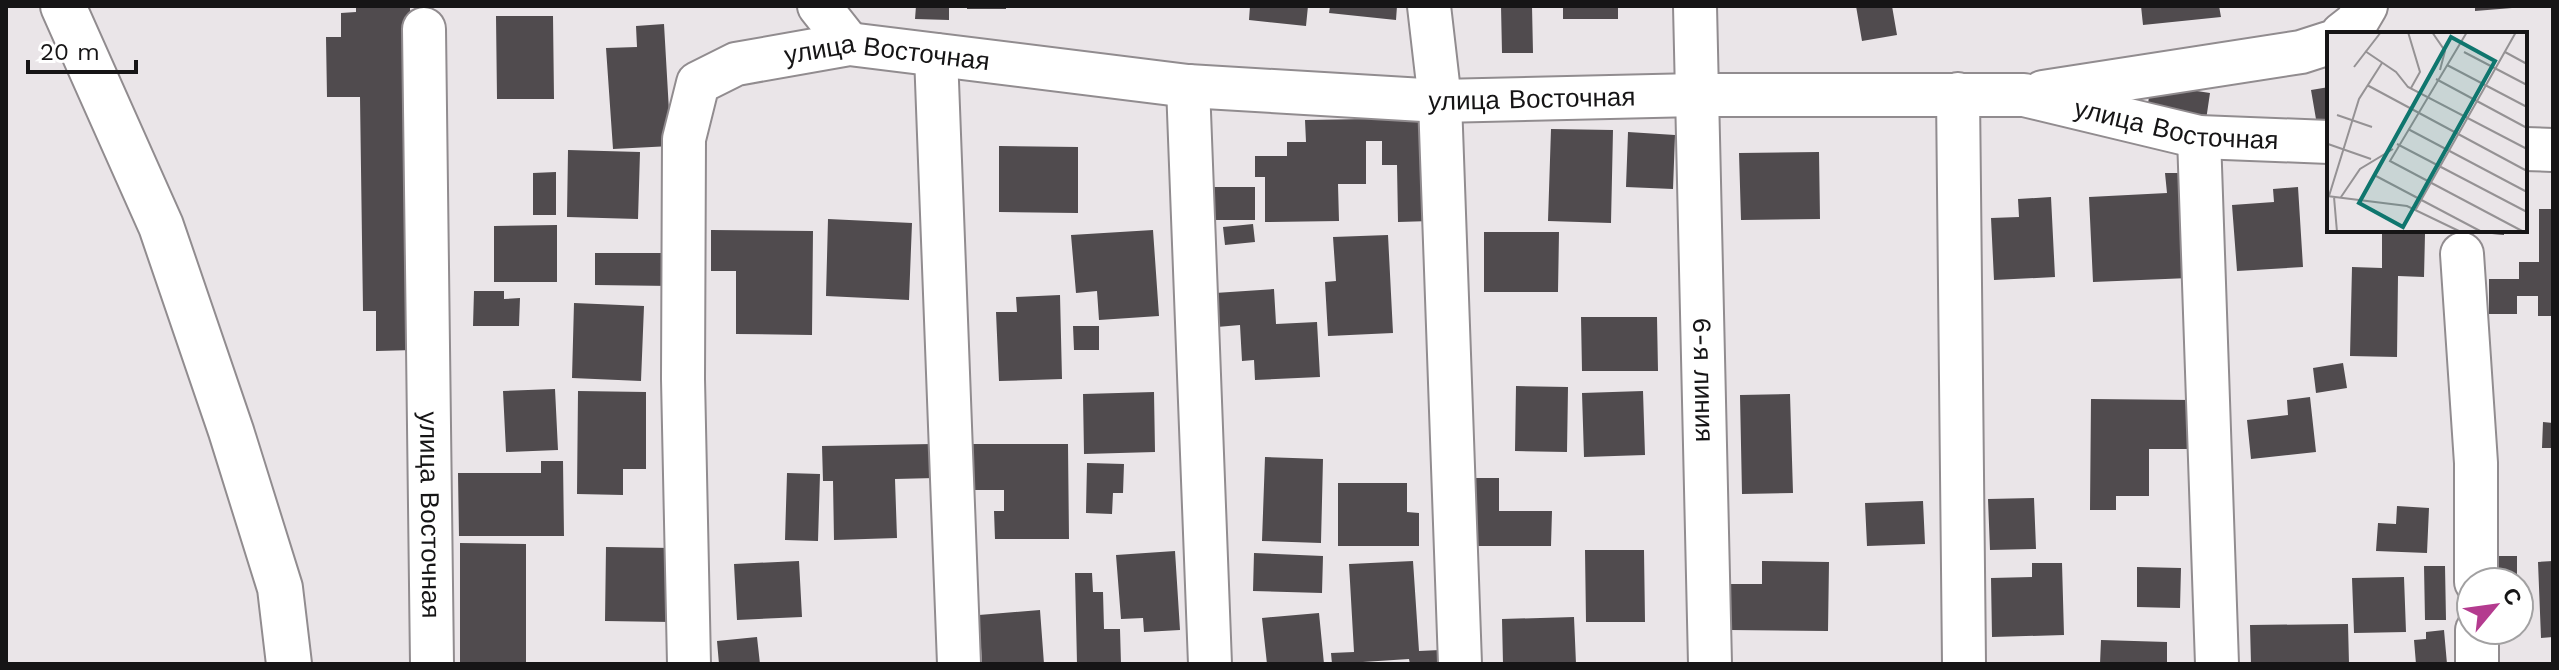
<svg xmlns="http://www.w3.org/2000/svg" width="2559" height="670" font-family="'Work Sans',sans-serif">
<rect width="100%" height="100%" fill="#eae5e8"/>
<path fill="#504b4e" d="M356,6H410L414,350L376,351V311H363L360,97H327L326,37H341V13L356,12Z
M916,6H949V20L915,19Z
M967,6H1006V9H967Z
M1250,6H1308L1306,26L1249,20Z
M1330,6H1397L1396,20L1329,13Z
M1501,6H1532L1533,53H1502Z
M1563,6H1618V19H1563Z
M1856,6H1892L1897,35L1862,41Z
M2141,6H2219L2221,17L2143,25Z
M2475,6H2511L2512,8L2475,11Z
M496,16H553L554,99H497Z
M664,24L671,146L613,149L606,48L637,47L636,26Z
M2151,84L2210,93L2206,120L2147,110Z
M2329,87V123L2317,125L2311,90Z
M1429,111L1431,221L1398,222L1397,165H1382V141H1366V184H1338L1339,221L1265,222V177H1255V156H1287V142H1306L1305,120L1370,119V112Z
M1551,129L1613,130L1611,223L1548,221Z
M1628,132L1675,135L1673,189L1626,187Z
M999,146L1078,147V213L999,212Z
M568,150L640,152L638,219L567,217Z
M1819,152L1820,219L1741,220L1739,153Z
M556,172V215H533V173Z
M2165,173H2183L2189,278L2093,282L2089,197L2167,193Z
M1213,187H1255V220H1213Z
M2298,187L2303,267L2237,271L2232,205L2274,202L2273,189Z
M2051,197L2055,277L1994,280L1991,218L2019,217L2018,199Z
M2539,209H2553V316H2538V296H2517V314H2489V279H2519V262H2539Z
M828,219L912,223L909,300L826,296Z
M1253,224L1255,242L1225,245L1223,227Z
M557,225V282H494V226Z
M711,230L813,231L812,335L736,334V271H711Z
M1153,230L1159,316L1099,320L1097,291L1076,293L1071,235Z
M2468,230H2504V235L2468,232Z
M1484,232H1559L1558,292H1484Z
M2382,233L2425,234L2424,277L2398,276L2397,357L2350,356L2352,267L2382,268Z
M1388,235L1393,333L1328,336L1325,282L1336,281L1333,237Z
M595,253H672V286L595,285Z
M1274,289L1276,324L1317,322L1320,377L1255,380L1254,360L1242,361L1240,325L1217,327L1215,293Z
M474,291H504V299L520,298L519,326H473Z
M1060,295L1062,379L999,381L996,312H1017L1016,297Z
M574,303L644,306L641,381L572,378Z
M1581,317H1657L1658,371H1582Z
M1073,326H1099V350H1074Z
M2343,363L2347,388L2316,393L2313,368Z
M1516,386L1568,387L1567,452L1515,451Z
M555,389L558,450L506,452L503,391Z
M578,391L646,392V469H623V495L577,494Z
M1643,391L1645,455L1584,457L1582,393Z
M1154,392L1155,452L1084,454L1083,394Z
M1790,394L1793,493L1742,494L1740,395Z
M2310,397L2316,452L2251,459L2247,420L2288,415L2287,400Z
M2091,399L2193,400L2192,449H2149V496H2116V510H2090Z
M2543,422L2553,423V448H2542Z
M932,444L935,478L895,479L897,538L834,540L833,481H823L822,446Z
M962,444H1068L1069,539H995L994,511H1004V490H963Z
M1265,457L1323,459L1321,543L1262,541Z
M541,461H563L564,536H459L458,473H541Z
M1087,463L1124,464L1123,493H1113L1112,514L1086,513Z
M787,473L820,474L818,541L785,540Z
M1470,478H1499V511H1552L1551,546H1471Z
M1338,483H1407V512L1419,513V546H1338Z
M2034,498L2036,549L1990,550L1988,499Z
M1923,501L1925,544L1867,546L1865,503Z
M2397,506L2429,508L2427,553L2376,551L2378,523L2396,524Z
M460,543L526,544V664H460Z
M606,547L673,548L672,622L605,621Z
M1585,550H1644L1645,622H1586Z
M1175,551L1180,630L1144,632L1143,618L1121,619L1116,555Z
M1254,553L1323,556L1322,593L1253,591Z
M2486,556H2517V582H2487Z
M799,561L802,617L737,620L734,564Z
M1413,561L1419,651L1440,650V664H1410L1409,659L1332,664L1331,653L1354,652L1349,564Z
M1762,561L1829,562L1828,631L1730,630L1731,584H1762Z
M2553,561V637L2541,638L2538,562Z
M2032,563H2062L2064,635L1992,637L1991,578L2032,577Z
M2424,566H2445L2446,620H2425Z
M2137,567L2181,568L2180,608L2137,607Z
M1075,573H1092L1093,592H1103L1104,629H1120L1121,664H1077Z
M2404,577L2406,632L2354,633L2352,578Z
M1040,610L1044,664H982L979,615Z
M1319,613L1324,664H1267L1262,618Z
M1574,617L1576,664H1503L1502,619Z
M2348,624L2349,664H2251L2250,625Z
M2444,630L2447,664H2416L2414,640L2426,639V632Z
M757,637L760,664H719L717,641Z
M2101,640L2167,642V664H2100Z"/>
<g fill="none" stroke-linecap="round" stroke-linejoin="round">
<g stroke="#918c8f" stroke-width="46">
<g id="minor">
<path d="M819,6L849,44"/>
<path d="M1429,6L1440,101L1460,664"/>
<path id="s1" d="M1695,6L1710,664"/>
<path id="s2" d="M424,29L432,664"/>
<path d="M2342,34L2356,23L2366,6"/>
<path d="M936,55L959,664"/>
<path d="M1188,86L1210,664"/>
<path d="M2043,92L2301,52L2329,43"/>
<path d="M1958,94L1964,664"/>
<path d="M2199,137L2217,664"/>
<path d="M2525,149L2553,150"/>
<path d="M2462,254L2476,463V582"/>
<path d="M2477,630V664"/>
<path id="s3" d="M689,664L683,379L684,139L698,83L736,64L849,44L1188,86L1440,101L1696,95H2024L2199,137L2329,142"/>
</g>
</g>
<g stroke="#918c8f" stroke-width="48">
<path id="major" d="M63,6L161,226L231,431L280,588L289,664"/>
</g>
<use href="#minor" stroke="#fff" stroke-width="42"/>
<use href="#major" stroke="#fff" stroke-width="44"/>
</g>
<g text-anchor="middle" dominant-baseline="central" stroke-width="8" stroke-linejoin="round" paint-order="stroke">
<g font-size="26" fill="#161516" stroke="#fff">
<text stroke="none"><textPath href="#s3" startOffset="778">улица Восточная</textPath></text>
<text stroke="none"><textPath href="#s3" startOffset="1426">улица Восточная</textPath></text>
<text stroke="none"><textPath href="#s3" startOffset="2074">улица Восточная</textPath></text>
<text stroke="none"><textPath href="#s1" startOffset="374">6-я линия</textPath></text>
<text stroke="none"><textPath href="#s2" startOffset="486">улица Восточная</textPath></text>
</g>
</g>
<g transform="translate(2327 32)">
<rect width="200" height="200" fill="#eae5e8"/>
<path fill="none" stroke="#959294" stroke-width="2" d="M81,0L93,40L84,56M105,0L118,19L113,38M140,0L63,129L197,200M38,19L69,40L81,55L200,117M137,20L200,53M178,20L200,32M120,33L200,75M27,35L54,0M109,47L200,96M40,53L200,139M10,83L45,95M81,97L200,160M1,112L44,127M70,112L200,180M49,144L155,200M0,164L80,174L134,200M2,164L32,67L55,31M7,165L10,200M14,165L33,137L66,117M89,177L189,0"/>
<path fill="#0f766e" fill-opacity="0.15" stroke="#0f766e" stroke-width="4" d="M124,5L168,29L76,195L32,171Z"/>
<rect width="200" height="200" fill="none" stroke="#161516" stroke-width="4"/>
</g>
<rect width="2559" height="670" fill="none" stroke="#161516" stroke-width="16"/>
<g transform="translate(2495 606) rotate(61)"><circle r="38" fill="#ffffff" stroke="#a2a1a2" stroke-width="2"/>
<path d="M0-6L14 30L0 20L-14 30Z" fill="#b43b8f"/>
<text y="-12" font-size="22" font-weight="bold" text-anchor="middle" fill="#161516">С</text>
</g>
<path d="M28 60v12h108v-12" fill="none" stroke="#161516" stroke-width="4"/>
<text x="40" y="60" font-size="24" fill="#161516" stroke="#ffffff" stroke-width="6" paint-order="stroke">20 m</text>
</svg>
